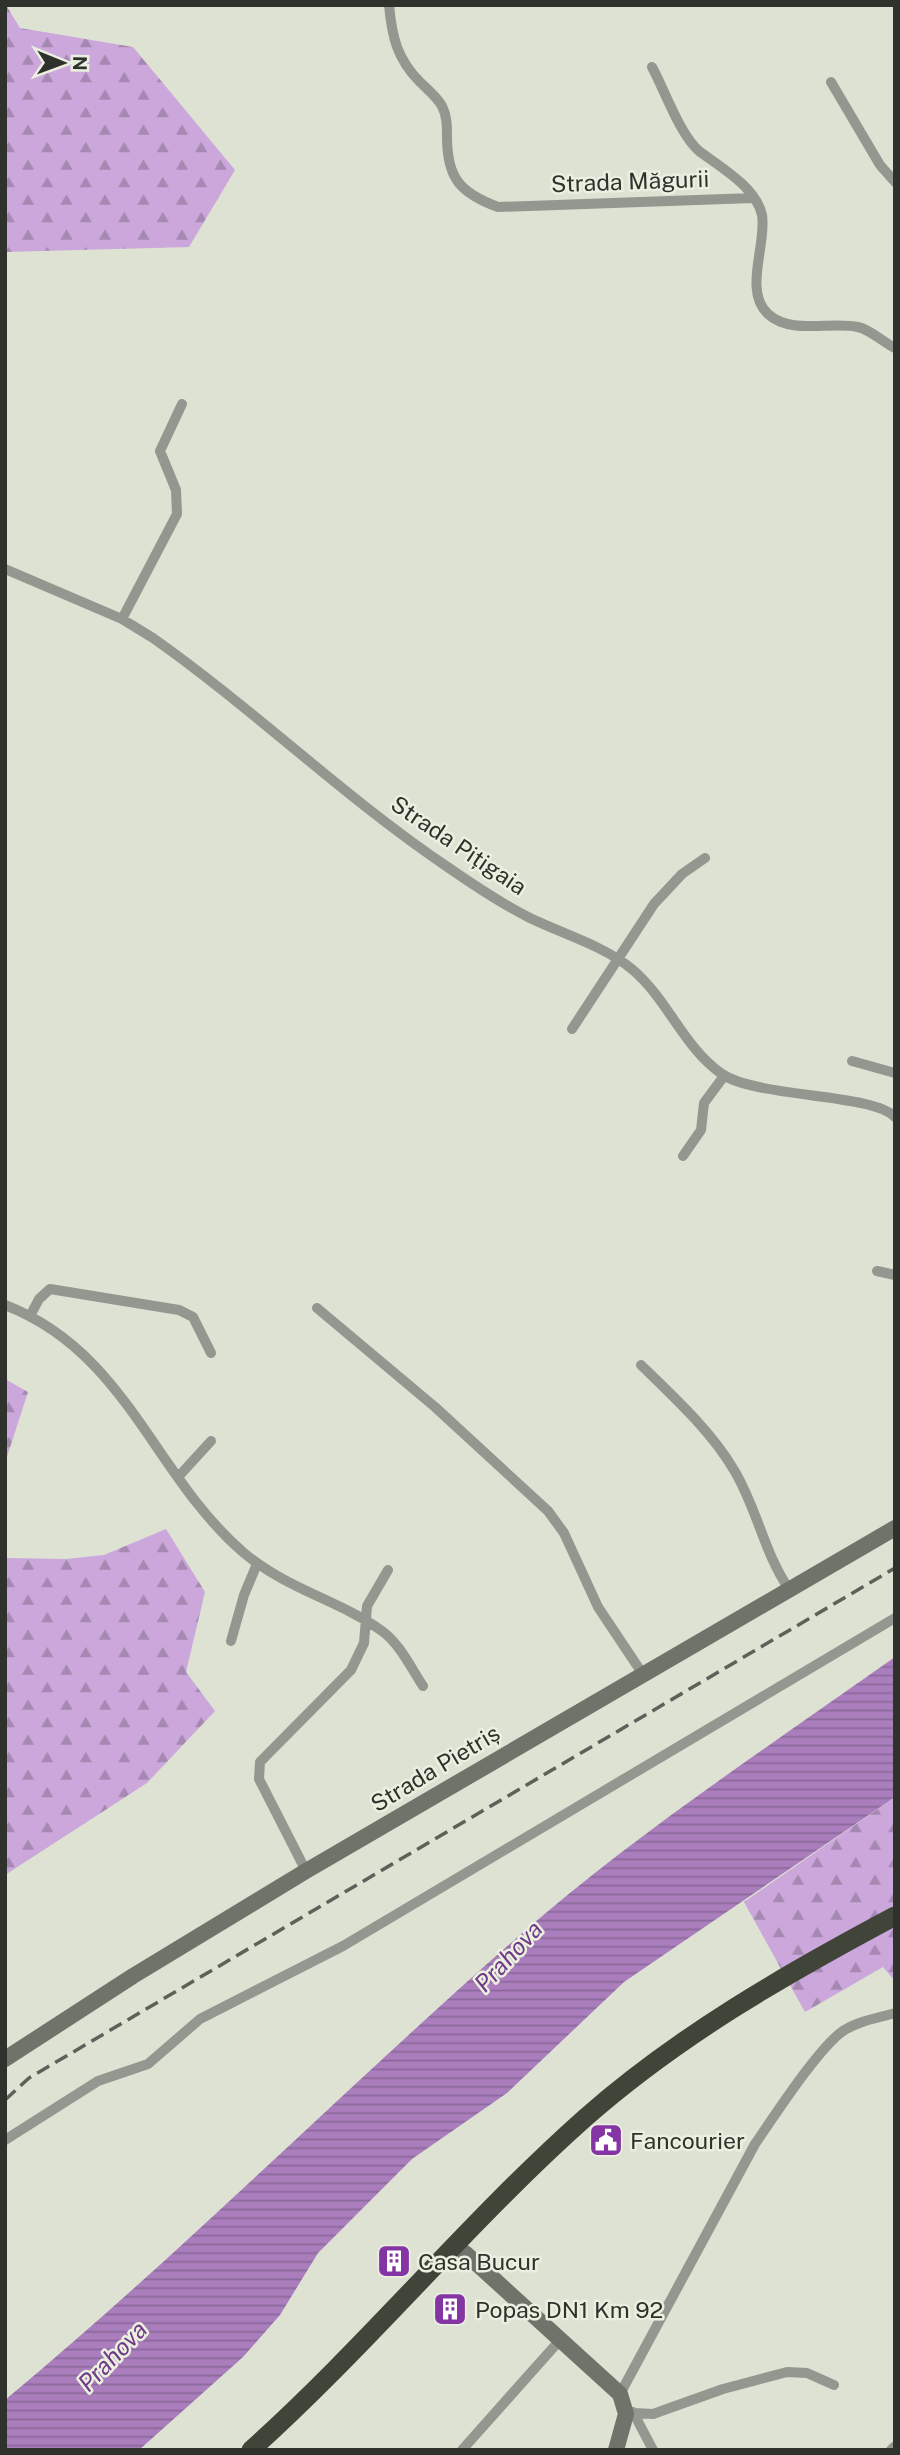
<svg xmlns="http://www.w3.org/2000/svg" width="900" height="2455" font-family="'Public Sans',sans-serif">
<defs>
<pattern id="forest-firs" width="22" height="20" patternUnits="userSpaceOnUse" patternTransform="scale(1.75)"><rect width="22" height="20" fill="#cca7dc"/><path d="M5 1l3.5 6h-7zM16 11l3.5 6h-7z" fill="#a689b3"/></pattern>
<pattern id="water-rules" width="6" height="5" patternUnits="userSpaceOnUse" patternTransform="scale(1.75)"><rect width="6" height="5" fill="#aa7ebd"/><path d="M0 2.5h6" fill="none" stroke="#8b689a"/></pattern>
</defs>
<rect width="100%" height="100%" fill="#dde2d3"/>
<path fill="url(#forest-firs)" d="M6,5L20,28L133,47L235,170L189,247L5,252Z
M5,1379L28,1392L5,1463Z
M166,1529L205,1592L186,1672L215,1711L147,1783L5,1875V1558L66,1559L104,1555Z
M895,1797V1981L883,1967L805,2012L744,1902Z"/>
<path fill="url(#water-rules)" d="M895,1657V1797L624,1982L507,2093L412,2159L318,2253L280,2315L243,2357L139,2450H5V2400C183,2252 346,2087 520,1935C637,1833 768,1747 895,1657Z"/>
<g fill="none" stroke-linecap="round" stroke-linejoin="round">
<path stroke="#949690" stroke-width="10" d="M389,5C392,37 397,59 420,82C427,89 437,97 442,106C447,116 447,126 447,137C447,178 460,193 498,207L753,198
M652,67C664,89 680,135 699,151C720,167 756,187 762,215C767,244 743,291 768,314C791,335 831,321 858,327C871,330 883,342 895,348
M831,82L880,165L895,182
M5,569L122,619L153,638C255,710 345,798 449,868C475,886 502,904 530,918C563,934 605,946 633,970C668,1000 684,1048 722,1074C757,1098 873,1093 895,1117
M122,619L177,514L176,490L160,451L182,404
M572,1029L654,904L682,874L705,858
M852,1061L895,1073
M683,1156L701,1130L704,1103L724,1076
M877,1271L895,1275
M5,1305C127,1352 153,1475 244,1553C288,1590 339,1600 382,1631C400,1644 411,1668 423,1686
M317,1308L435,1407L548,1511L564,1533L598,1607L642,1673
M30,1316L39,1299L50,1289L179,1310L193,1317L211,1353
M641,1365C674,1397 711,1431 734,1470C757,1508 764,1553 789,1589
M179,1476L211,1441
M231,1641L244,1595L257,1564
M306,1871L259,1779L260,1762L351,1670L364,1643L367,1606L388,1570
M5,2140L98,2081L148,2064L200,2019L343,1946L895,1618
M620,2394L755,2144C773,2118 819,2047 843,2031C858,2021 878,2018 895,2013
M633,2412L653,2450
M635,2413L653,2414L723,2389L787,2372L807,2373L834,2385
M462,2450L560,2340
M891,2450L894,2447"/>
<path stroke="#70736a" stroke-width="16" d="M5,2059L133,1976L306,1871L895,1528
M465,2253L620,2394L626,2414L616,2450"/>
<path stroke="#414539" stroke-width="19" d="M251,2450C368,2345 468,2222 585,2118C678,2036 786,1974 895,1916"/>
<path stroke="#5e6159" stroke-width="3.5" stroke-dasharray="14 7" stroke-linecap="butt" d="M5,2100L29,2078L895,1568"/>
</g>
<defs>
<g id="civic-square" transform="scale(1.75)"><rect x="-9" y="-9" width="18" height="18" rx="4" fill="#8534a3" stroke="#eaefe0"/><path d="M-.6-6.5H3V-4.5H.6V-3L4-1V1h2V6H-6V1h2V-1L-.6-3ZM-1.2 2.5V6h2.4V2.5Z" fill="#fff"/></g>
<g id="building-square" transform="scale(1.75)"><rect x="-9" y="-9" width="18" height="18" rx="4" fill="#8534a3" stroke="#eaefe0"/><path d="M-4-6H4V6H1V3H-1V6H-4ZM-2.5-4.3h1.7v1.8h-1.7ZM.8-4.3h1.7v1.8H.8ZM-2.5-1h1.7V.8h-1.7ZM.8-1h1.7V.8H.8Z" fill="#fff"/></g>
</defs>
<g fill-rule="evenodd">
<use href="#civic-square" x="606" y="2140"/>
<use href="#building-square" x="394" y="2261"/>
<use href="#building-square" x="450" y="2309"/>
</g>
<g text-anchor="middle" dominant-baseline="central" stroke-width="5" stroke-linejoin="round" paint-order="stroke">
<g font-size="23" fill="#2f312c" stroke="#eaefe0">
<text transform="translate(630 181) rotate(-2)">Strada Măgurii</text>
<text transform="translate(459 845) rotate(34)">Strada Pițigaia</text>
<text transform="translate(435 1768) rotate(-31)">Strada Pietriș</text>
</g>
<g font-size="23" fill="#2f312c" stroke="#eaefe0" text-anchor="start">
<text x="630" y="2140">Fancourier</text>
<text x="418" y="2261">Casa Bucur</text>
<text x="475" y="2309">Popas DN1 Km 92</text>
</g>
<g font-size="24" font-style="italic" fill="#703886" stroke="#eaefe0">
<text transform="translate(508 1956) rotate(-47)">Prahova</text>
<text transform="translate(112 2356) rotate(-46)">Prahova</text>
</g>
</g>
<rect width="900" height="2455" fill="none" stroke="#2f312c" stroke-width="14"/>
<g transform="translate(63 63) rotate(91)" stroke="#eaefe0" stroke-width="5" paint-order="stroke">
<path d="M0-5L12 26L0 18L-12 26Z" fill="#2f312c"/>
<text y="-10" font-size="19" font-weight="bold" text-anchor="middle" fill="#2f312c">N</text>
</g>
</svg>
